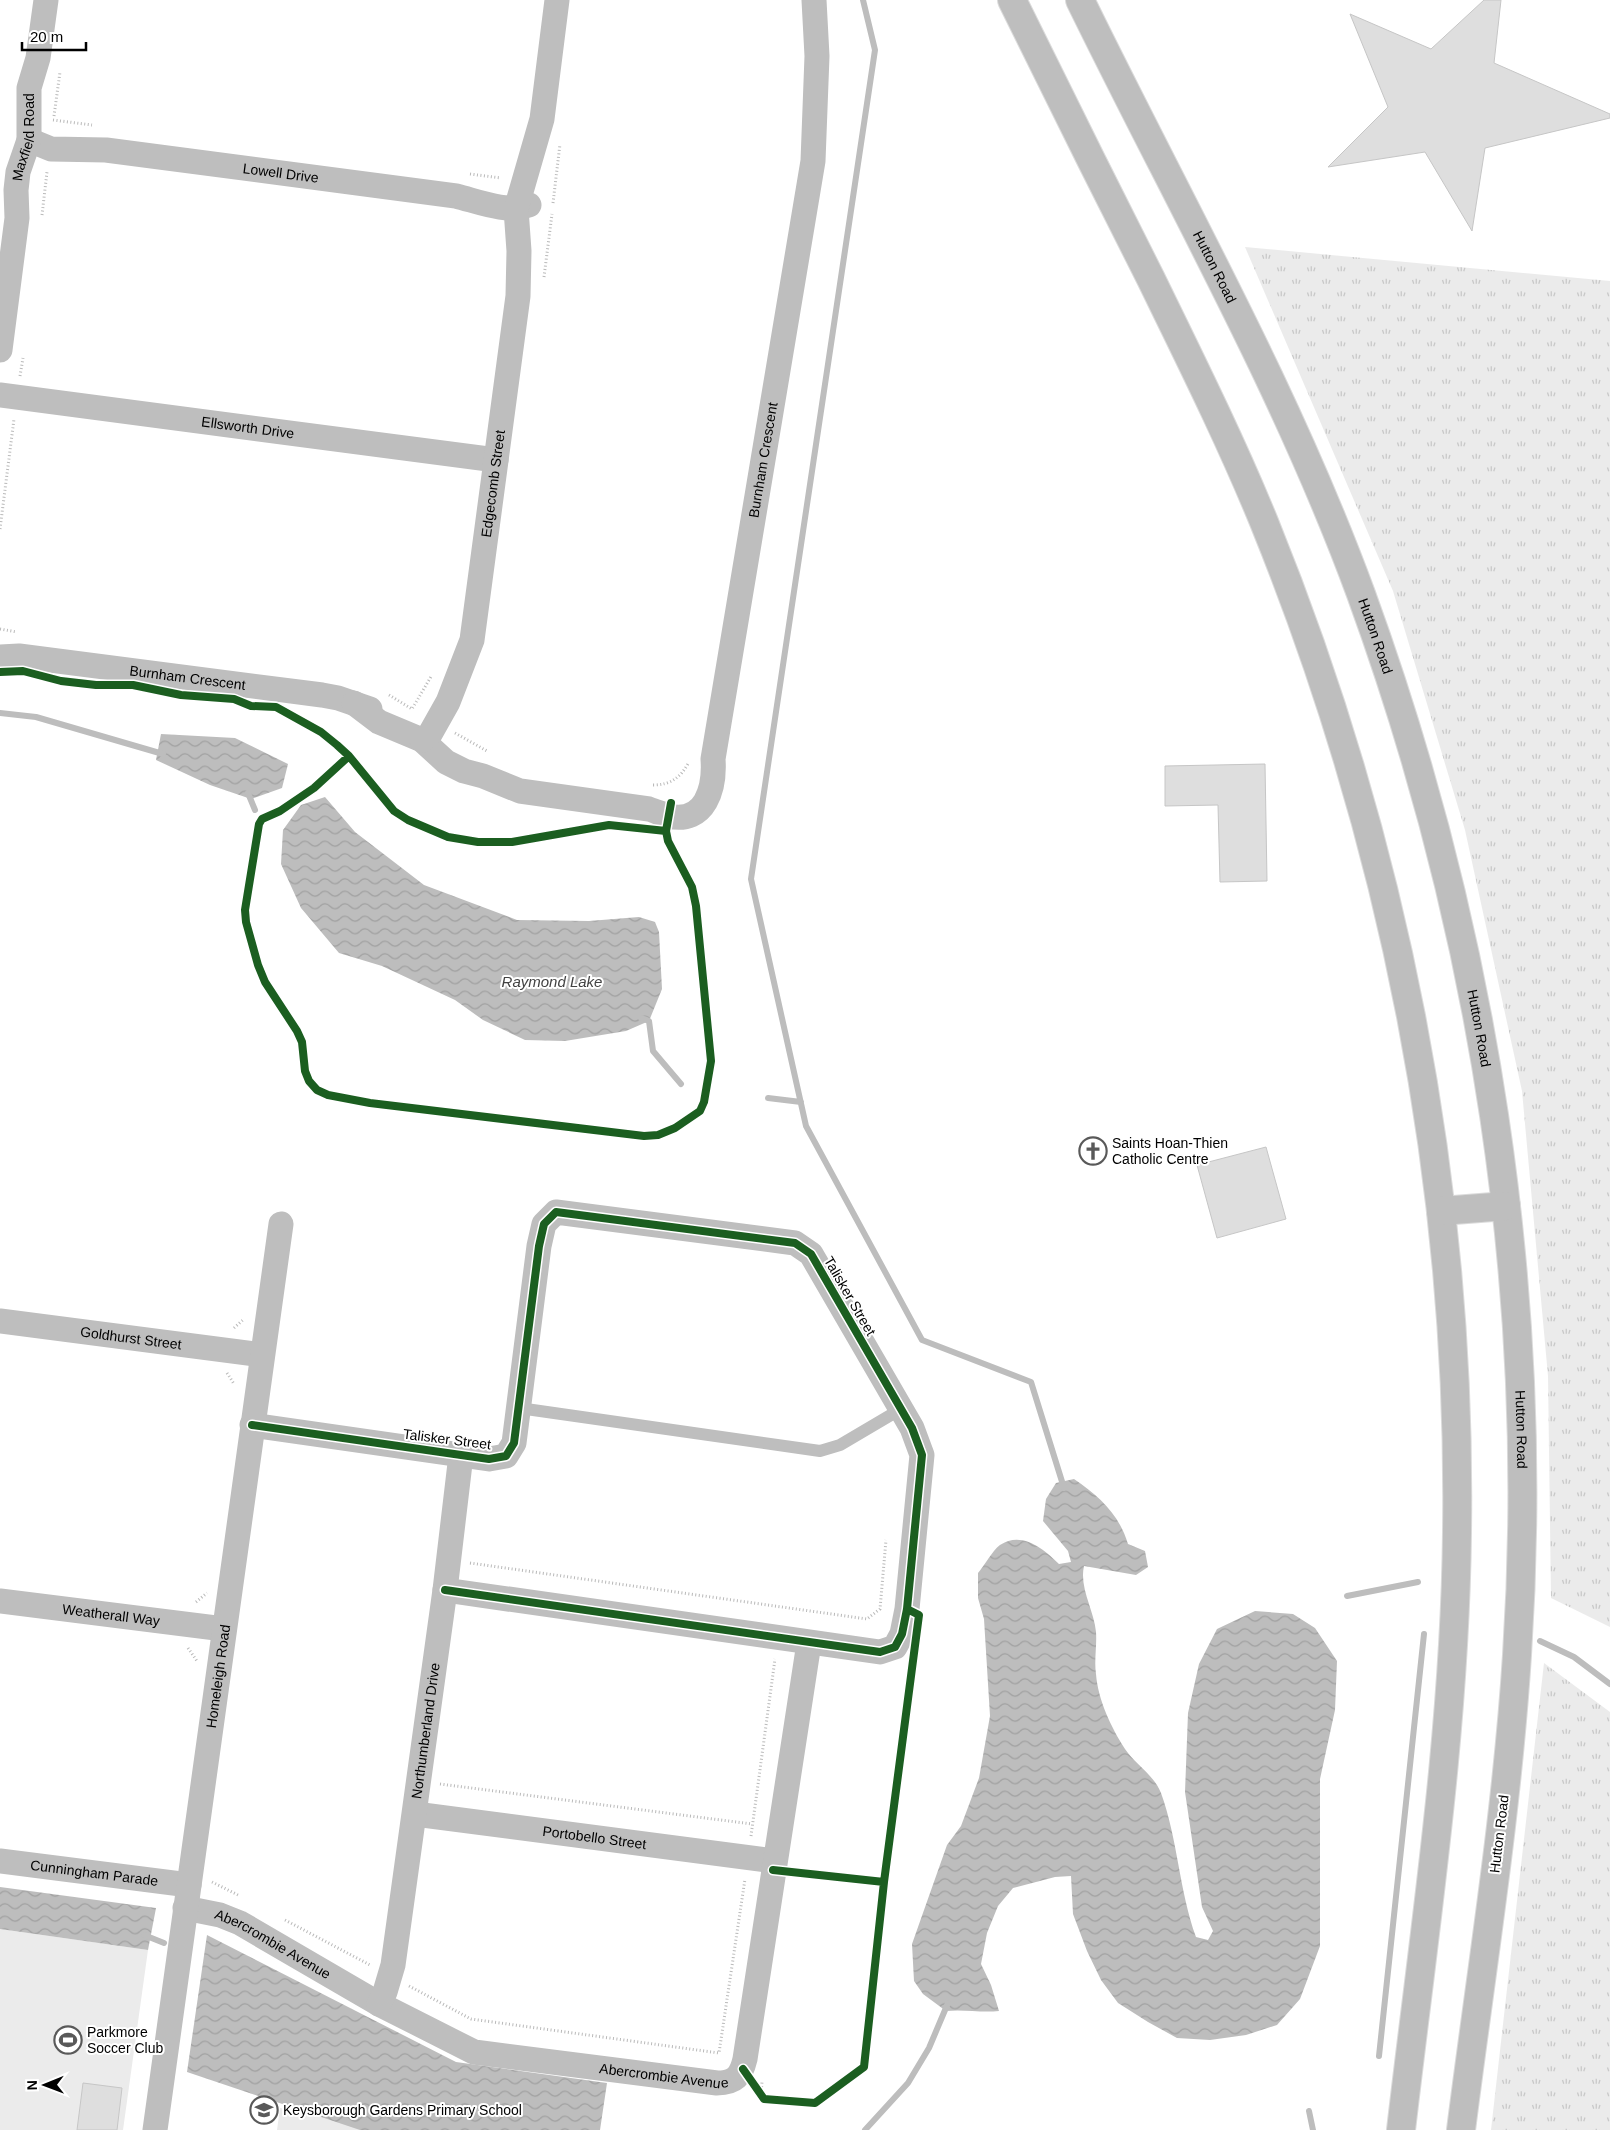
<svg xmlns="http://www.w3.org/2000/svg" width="1610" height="2130" font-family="Helvetica,sans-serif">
<defs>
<pattern id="grass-tufts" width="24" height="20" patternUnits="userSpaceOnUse" patternTransform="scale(1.25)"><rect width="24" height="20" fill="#ebebeb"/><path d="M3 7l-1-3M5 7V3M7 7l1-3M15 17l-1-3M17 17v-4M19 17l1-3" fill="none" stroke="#c8c8c8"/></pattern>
<pattern id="water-waves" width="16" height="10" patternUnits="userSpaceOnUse" patternTransform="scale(1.25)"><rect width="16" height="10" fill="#bdbdbd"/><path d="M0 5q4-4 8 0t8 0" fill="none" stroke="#a1a1a1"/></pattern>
</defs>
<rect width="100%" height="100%" fill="#fff"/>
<path fill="url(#grass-tufts)" d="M1245,247L1610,281V1627L1551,1598L1548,1376L1522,1091L1465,830L1393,591Z
M1544,1663L1610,1712V2130H1491Z"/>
<path fill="#ebebeb" d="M0,1929L148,1950L123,2130H0Z
M280,2108L442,2130H277Z"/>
<path fill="url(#water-waves)" d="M161,734L235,738L288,764L282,788L251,799L210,785L156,760Z
M325,797L355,832L424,885L517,920L589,921L639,917L655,922L659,932L662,989L649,1021L626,1031L565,1041L525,1040L483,1020L455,1000L382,966L339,953L301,908L281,864L283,830L301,805Z
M1074,1479C1099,1496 1119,1514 1128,1544L1145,1551L1148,1567L1136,1575L1084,1566C1079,1588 1094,1610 1096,1632C1097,1646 1094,1661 1096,1674C1098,1700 1111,1727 1125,1749C1135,1764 1154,1775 1161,1793C1178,1840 1179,1890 1196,1937L1208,1940L1213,1931L1202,1907L1185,1792L1188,1713L1199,1664L1217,1629L1255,1611L1293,1614L1315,1628L1337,1661L1335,1710L1320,1779V1946L1300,1999L1277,2025L1246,2035L1210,2040L1177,2038L1148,2022L1118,2003L1101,1980L1087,1951L1073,1914L1071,1876L1055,1877L1013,1888L998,1906L987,1933L981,1964L991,1985L999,2011C981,2013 964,2009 946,2011L923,1994L914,1981L912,1944L947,1845L961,1826L979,1778L990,1716L984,1619L978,1598V1573C985,1565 992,1551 1000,1545C1022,1530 1045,1550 1059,1564L1071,1562L1068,1551L1043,1521L1046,1499L1056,1483Z
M0,1887L156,1908L148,1950L0,1929Z
M207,1935L456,2062L607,2083L600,2130H360L187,2072Z"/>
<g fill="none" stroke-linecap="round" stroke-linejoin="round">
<path stroke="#bdbdbd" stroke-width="6" d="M863,0L875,50L751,879L806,1126L922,1340L1031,1382L1064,1488
M0,713L36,717L163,754
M248,793L255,810
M641,1018L649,1021L653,1051L681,1084
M768,1098L801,1102
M1347,1596L1418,1582
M1540,1641L1574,1657L1610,1684
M144,1935L164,1943
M1379,2056L1424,1634
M1309,2111L1313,2130
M865,2130L908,2083L929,2048L948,2003"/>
</g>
<path fill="#dedede" stroke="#c6c6c6" d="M1484,0H1501L1494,63L1610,114V118L1485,148L1472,231L1425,152L1328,167L1388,107L1350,14L1431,49Z
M1265,764L1267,881L1220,882L1218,805L1165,806V766Z
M1266,1147L1286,1219L1217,1238L1197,1165Z
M83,2083L122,2088L117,2130H77Z"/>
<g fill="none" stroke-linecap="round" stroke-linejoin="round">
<g stroke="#dbdbdb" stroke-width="30">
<g id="primary">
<path d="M1012,0C1058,94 1104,186 1151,279C1190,359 1230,439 1264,522C1394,842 1462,1185 1457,1532C1455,1732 1424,1932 1401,2130"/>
<path id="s14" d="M1080,0C1176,197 1285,387 1361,594C1484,931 1541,1295 1517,1655C1507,1814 1481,1972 1461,2130"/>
<path d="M1441,1211L1506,1206"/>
</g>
</g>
<path stroke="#b9b9b9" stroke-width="3" stroke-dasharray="1 2.5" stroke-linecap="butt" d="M54,116L60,72
M53,120L92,125
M470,174L501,178
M553,203L560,144
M42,215L47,172
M544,277L552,214
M20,376L23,358
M0,529L14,419
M0,629L17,632
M389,695L412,709L432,675
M455,733L487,751
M653,785C671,785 681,777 689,762
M234,1328L244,1319
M227,1373L234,1384
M470,1563L867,1619L880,1609L886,1540
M196,1602L207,1593
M188,1648L197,1661
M440,1784L752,1824
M751,1836L775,1659
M212,1882L238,1895
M285,1920L370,1965
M409,1986L471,2019L719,2053L745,1879
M761,2094L762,2082"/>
<path stroke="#bebebe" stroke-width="12" d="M519,1408L820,1451L840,1445L901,1409"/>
<g stroke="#bebebe" stroke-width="25">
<path id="s1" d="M29,140L51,149L106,150L456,196C480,202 505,213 529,205"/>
<path id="s2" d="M0,350L17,218L16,190L18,172L29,140V88L38,58L46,0"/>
<path id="s3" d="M0,395L496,460"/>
<path id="s4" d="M0,657L19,656L322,695L338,698L370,709"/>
<path id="s5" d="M354,703L379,722L422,740L446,762L464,771L483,776L520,791L649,809C655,811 662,814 668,816C706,825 715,787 713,759L813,161L817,56L814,0"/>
<path id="s6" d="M422,740L430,734L448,702L472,640L518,296L519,251L516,209L542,119L557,0"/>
<path id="s7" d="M0,1321L262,1355"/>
<path d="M252,1425L489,1459L506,1456L514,1443L539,1246L544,1224L556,1212L795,1243L811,1254L912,1428L922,1455L907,1609L902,1634L895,1647L880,1652L445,1590"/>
<path id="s8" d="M0,1601L224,1629"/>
<path id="s9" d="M415,1814L774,1861"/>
<path id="s10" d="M0,1861L189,1885"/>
<path id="s11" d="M185,1908L220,1915L240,1923L379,2004L474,2052L717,2083C735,2083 741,2076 745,2059L809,1643"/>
<path id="s12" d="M379,2004L385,1992L393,1965L445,1590L461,1455"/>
<path id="s13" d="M155,2130L281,1224"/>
</g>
<use href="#primary" stroke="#bebebe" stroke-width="28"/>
<g stroke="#fff" stroke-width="11">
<path id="cycleway" d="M0,672L23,671L61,681L96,685H133L181,695L234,699L251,706L276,707L321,732L337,745L349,756L394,811L408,820L448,837L478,842H512L609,825L666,831
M349,756L314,788L280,811L262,819L259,824L245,910L246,922L258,965L265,982L297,1031L302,1042L305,1071L309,1081L317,1090L328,1095L370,1103L644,1136L658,1135L675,1128L700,1111L704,1102L711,1061L696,906L692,887L668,841L666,831L671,803
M252,1425L489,1459L506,1456L514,1443L539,1246L544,1224L556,1212L795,1243L811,1254L912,1428L922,1455L907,1609L902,1634L895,1647L880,1652L445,1590
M773,1870L884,1882L919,1615L907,1609
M743,2069L764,2099L815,2103L864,2067L884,1882"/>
</g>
<use href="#cycleway" stroke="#1b5e20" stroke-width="8"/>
</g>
<defs>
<g id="church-ring" transform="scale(1.4375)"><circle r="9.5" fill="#fff" stroke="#595959" stroke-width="1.5"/><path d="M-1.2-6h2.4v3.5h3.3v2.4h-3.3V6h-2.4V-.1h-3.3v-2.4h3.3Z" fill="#595959"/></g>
<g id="stadium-ring" transform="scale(1.4375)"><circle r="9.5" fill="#fff" stroke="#595959" stroke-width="1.5"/><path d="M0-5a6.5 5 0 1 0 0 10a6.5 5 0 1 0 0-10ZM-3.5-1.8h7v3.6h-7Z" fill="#595959"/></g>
<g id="school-ring" transform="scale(1.4375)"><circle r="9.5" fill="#fff" stroke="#595959" stroke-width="1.5"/><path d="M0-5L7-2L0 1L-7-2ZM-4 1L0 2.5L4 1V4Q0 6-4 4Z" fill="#595959"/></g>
</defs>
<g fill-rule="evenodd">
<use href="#church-ring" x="1093" y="1151"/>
<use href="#stadium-ring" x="68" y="2040"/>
<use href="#school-ring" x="264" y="2110"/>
</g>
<g text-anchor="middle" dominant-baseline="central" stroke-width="4" stroke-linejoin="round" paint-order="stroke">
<g font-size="14" fill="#000" stroke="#fff">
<text stroke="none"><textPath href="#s2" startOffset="215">Maxfield Road</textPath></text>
<text stroke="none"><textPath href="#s1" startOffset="255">Lowell Drive</textPath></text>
<text stroke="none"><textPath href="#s14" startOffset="299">Hutton Road</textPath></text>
<text stroke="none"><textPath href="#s3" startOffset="250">Ellsworth Drive</textPath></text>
<text stroke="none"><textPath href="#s5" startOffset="731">Burnham Crescent</textPath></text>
<text stroke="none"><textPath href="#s6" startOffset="271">Edgecomb Street</textPath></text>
<text stroke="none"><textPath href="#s14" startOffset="702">Hutton Road</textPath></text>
<text stroke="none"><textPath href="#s4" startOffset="189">Burnham Crescent</textPath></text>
<text stroke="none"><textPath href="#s14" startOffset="1108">Hutton Road</textPath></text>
<text transform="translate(850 1296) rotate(60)">Talisker Street</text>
<text stroke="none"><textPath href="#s7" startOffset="132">Goldhurst Street</textPath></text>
<text stroke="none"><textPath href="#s14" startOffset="1512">Hutton Road</textPath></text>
<text transform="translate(447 1439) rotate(7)">Talisker Street</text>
<text stroke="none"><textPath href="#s8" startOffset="112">Weatherall Way</textPath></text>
<text stroke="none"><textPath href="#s13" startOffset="458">Homeleigh Road</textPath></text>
<text stroke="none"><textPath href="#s12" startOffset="278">Northumberland Drive</textPath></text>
<text transform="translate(1499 1834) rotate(-83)">Hutton Road</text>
<text stroke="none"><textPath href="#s9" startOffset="181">Portobello Street</textPath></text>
<text stroke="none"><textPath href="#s10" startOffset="95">Cunningham Parade</textPath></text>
<text stroke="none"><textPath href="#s11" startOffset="96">Abercrombie Avenue</textPath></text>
<text stroke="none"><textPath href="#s11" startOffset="516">Abercrombie Avenue</textPath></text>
</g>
<g font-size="14" fill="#000" stroke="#fff" text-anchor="start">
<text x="1112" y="1143">Saints Hoan-Thien<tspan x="1112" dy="16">Catholic Centre</tspan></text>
<text x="87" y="2032">Parkmore<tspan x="87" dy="16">Soccer Club</tspan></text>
<text x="283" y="2110">Keysborough Gardens Primary School</text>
</g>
<g font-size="15" font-style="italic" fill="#424242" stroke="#fff">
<text x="552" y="981">Raymond Lake</text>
</g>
</g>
<g transform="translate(45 2085) rotate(269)" stroke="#ffffff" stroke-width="4" paint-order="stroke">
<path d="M0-4L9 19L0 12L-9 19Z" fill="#000000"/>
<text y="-8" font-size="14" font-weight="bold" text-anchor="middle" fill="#000000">N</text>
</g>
<path d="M22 42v8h64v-8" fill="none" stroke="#000000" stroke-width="2.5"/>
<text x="30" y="42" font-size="15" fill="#000000" stroke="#ffffff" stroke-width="4" paint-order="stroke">20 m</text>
</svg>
